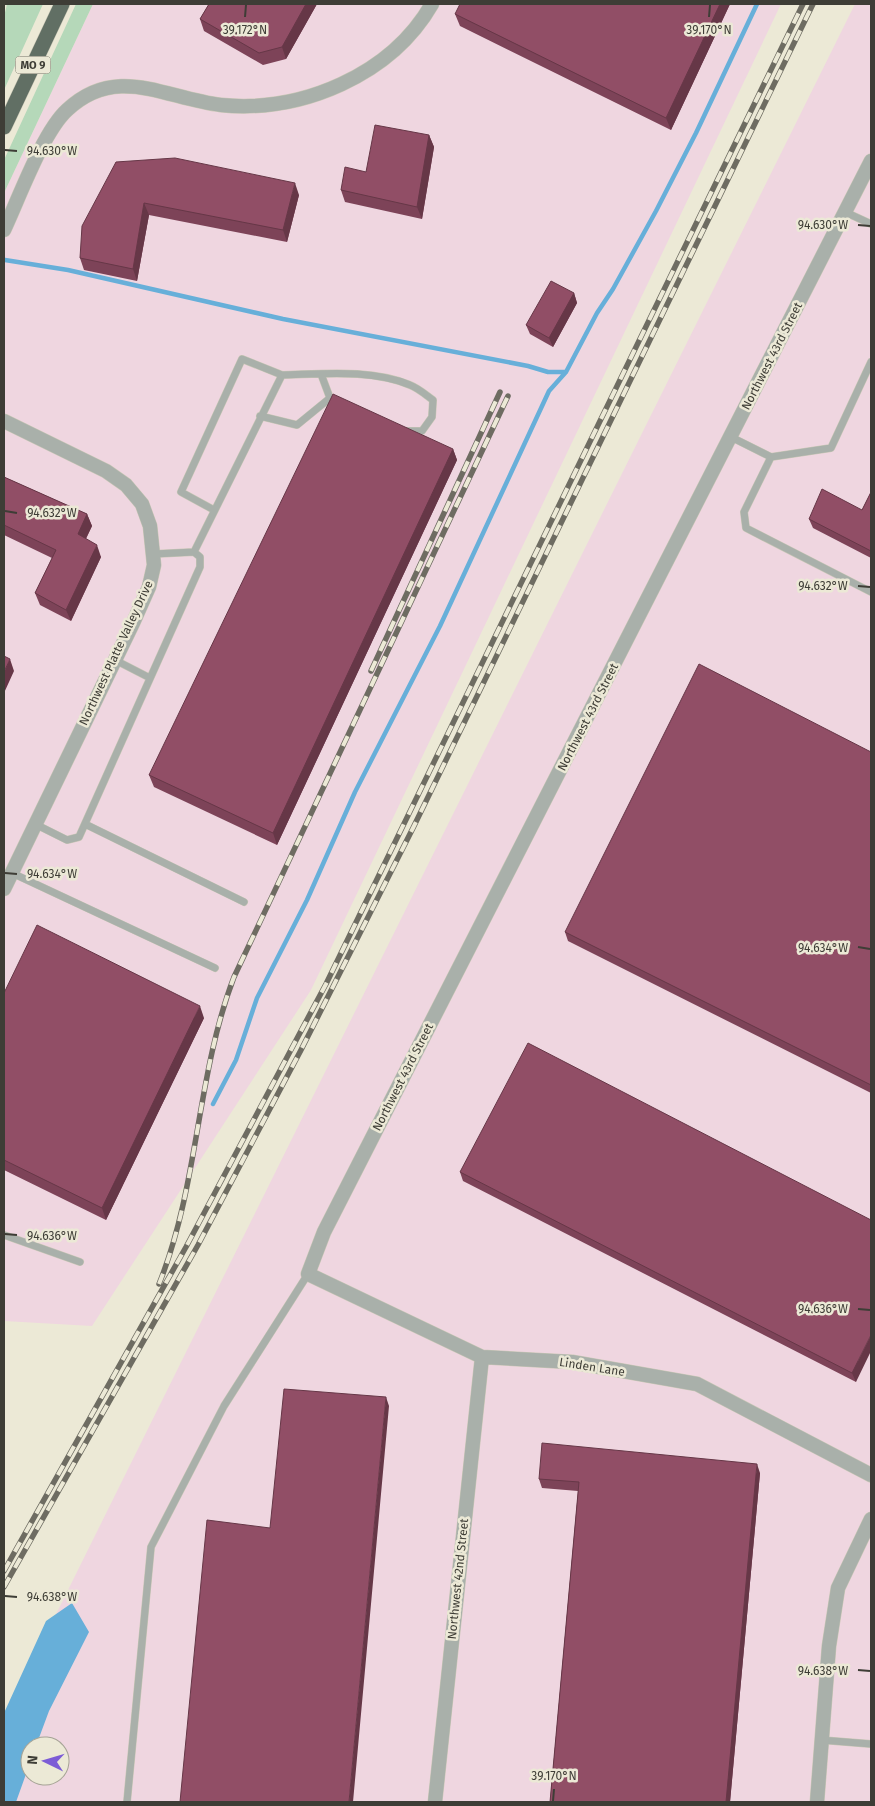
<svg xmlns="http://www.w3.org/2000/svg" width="875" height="1806" font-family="'Fira Sans',sans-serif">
<rect width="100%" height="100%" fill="#ece9d6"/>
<path fill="#efd6e0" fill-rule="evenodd" d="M93,4H781L311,990L92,1326L4,1321V193Z
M855,4H871V1802H4V1719ZM30,1746H60V1776H30Z"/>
<path fill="#b5d8b9" d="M7,4H43L4,90V17Z
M76,4H93L4,193V160Z"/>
<path fill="#67afd9" d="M72,1603L89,1632L49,1711L36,1746H30V1763L16,1802H4V1713L46,1621Z"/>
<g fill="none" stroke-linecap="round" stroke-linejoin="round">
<path stroke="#67afd9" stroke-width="4.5" d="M5,260L68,270L283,319L528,366L548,372H566
M213,1104L236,1060L257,998L307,900L355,792L440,626L549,391L566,372L597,313L613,289L656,211L696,133L757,4"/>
<g stroke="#c9c7b6" stroke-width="8">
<path id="service" d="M845,212L871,224
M871,362L831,448L771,457L744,512L746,528L871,592
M321,374L330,398
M260,416L297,425L330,398L339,402
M731,437L771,457
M214,510L181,492L242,359L282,375
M194,552L282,375C324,374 371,369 410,385C418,388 426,395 433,400L432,417L422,431H406
M115,660L150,678
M35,824L67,840L79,837L200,567V557L194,552L154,554
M85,824L244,902
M12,873L215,968
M4,1235L80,1262
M821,1740L871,1744
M127,1802L151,1547L224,1406L308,1274"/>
</g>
<g stroke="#c9c7b6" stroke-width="15">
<path id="minor" d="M871,161L324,1232L308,1274L482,1357L572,1362L697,1384L871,1475
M4,230C19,198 43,132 67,110C117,63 166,99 221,105C302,113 391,75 432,4
M4,421L106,471L126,485L142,504L150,526L154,565L149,587L133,623L4,889
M435,1802L482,1357
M817,1802L829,1646L838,1588L871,1519"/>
</g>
<g stroke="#c9c7b6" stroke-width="16">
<path id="motorway" d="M4,127L62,4"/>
</g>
<use href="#service" stroke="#a9b0aa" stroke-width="7"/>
<use href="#minor" stroke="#a9b0aa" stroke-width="14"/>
<use href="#motorway" stroke="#616f64" stroke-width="15"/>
<g stroke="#6e6c62" stroke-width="5.5">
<path id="rail" d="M371,671L500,392
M159,1284C199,1185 196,1076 234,977L508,396
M4,1571L186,1247L326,984L803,4
M4,1587L198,1245L301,1050L413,828L813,4"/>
</g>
<use href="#rail" stroke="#ece9d6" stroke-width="4" stroke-dasharray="11" stroke-linecap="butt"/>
</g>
<path fill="#7d4358" d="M209,4H317L286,59L263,65L204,31L200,19Z
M730,4L671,130L460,26L455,14Z
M429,135L434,147L422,219L345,202L341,190L366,172Z
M116,162L299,195L287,242L149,215L137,281L84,270L80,258Z
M574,293L577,303L553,347L530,334L526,325Z
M453,449L457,460L277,845L154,787L149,775Z
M4,477L87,514L92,526L86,539L101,557L71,621L40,605L35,593L52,558L4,535Z
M871,492V558L813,528L809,519L862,510Z
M871,752V1093L568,941L565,932Z
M4,993L204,1018L106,1220L4,1170Z
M460,1172L871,1220L856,1382L463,1181Z
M760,1473L730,1802H550L578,1491L542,1488L539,1479Z"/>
<path fill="#663747" d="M306,4H317L286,59L282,47Z
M720,4H730L671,130L666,118Z
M429,135L434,147L422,219L417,207Z
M295,183L299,195L287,242L283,230Z
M144,203L149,215L137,281L133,269Z
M574,293L577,303L553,347L549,338Z
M453,449L457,460L277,845L273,833Z
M87,514L92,526L82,546L78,534Z
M97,545L101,557L71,621L66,610Z
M10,659L14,671L4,693V672Z
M200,1006L204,1018L106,1220L102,1208Z
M871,1335V1351L856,1382L852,1373Z
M386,1397L389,1406L353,1802H349Z
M757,1464L760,1473L730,1802H726Z"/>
<path fill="#914e66" stroke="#663747" d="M209,4H306L282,47L259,53L200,19Z
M460,4H720L666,118L455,14Z
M375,125L429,135L417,207L341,190L345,167L366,172Z
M175,158L295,183L283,230L144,203L133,269L80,258L82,226L116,162Z
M551,281L574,293L549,338L526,325Z
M333,394L453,449L273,833L149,775Z
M4,477L87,514L78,534L97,545L66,610L35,593L56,550L4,525Z
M822,489L862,510L871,492V551L809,519Z
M4,656L10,659L4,672Z
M699,664L871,752V1085L565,932Z
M37,925L200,1006L102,1208L4,1160V993Z
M528,1043L871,1220V1335L852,1373L460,1172Z
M284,1389L386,1397L349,1802H180L207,1520L270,1528Z
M542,1443L757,1464L726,1802H550L579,1482L539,1479Z"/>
<path fill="none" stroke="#3e3d36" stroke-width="2" d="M245,17L246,5M709,17L710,5M5,150L17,151M858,225L870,226M5,511L17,513M858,586L870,587M5,873L17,874M858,947L870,949M5,1234L17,1235M858,1309L870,1310M5,1596L17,1597M858,1670L870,1671M553,1801L554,1789"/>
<g text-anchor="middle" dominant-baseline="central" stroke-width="5" stroke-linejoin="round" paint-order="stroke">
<rect fill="#ece9d6" stroke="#727166" stroke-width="1" x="15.5" y="56.5" width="35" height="17" rx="4"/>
<g font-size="11" font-weight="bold" fill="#3e3d36">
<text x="33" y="65">MO 9</text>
</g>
<g font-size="12" fill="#3e3d36" stroke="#ece9d6">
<text transform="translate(772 356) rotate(-63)">Northwest 43rd Street</text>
<text transform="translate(116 653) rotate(-65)">Northwest Platte Valley Drive</text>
<text transform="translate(588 717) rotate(-63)">Northwest 43rd Street</text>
<text transform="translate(403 1077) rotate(-63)">Northwest 43rd Street</text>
<text transform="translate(592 1367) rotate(9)">Linden Lane</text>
<text transform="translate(458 1579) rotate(-84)">Northwest 42nd Street</text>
</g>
</g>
<g font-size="12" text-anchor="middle" fill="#3e3d36" stroke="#ece9d6" stroke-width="5" stroke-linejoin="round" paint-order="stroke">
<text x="245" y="34">39.172°N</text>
<text x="709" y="34">39.170°N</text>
<text x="52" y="155">94.630°W</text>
<text x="823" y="229">94.630°W</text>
<text x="52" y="517">94.632°W</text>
<text x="823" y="590">94.632°W</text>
<text x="52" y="878">94.634°W</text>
<text x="823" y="952">94.634°W</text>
<text x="52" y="1240">94.636°W</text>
<text x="823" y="1313">94.636°W</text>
<text x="52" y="1601">94.638°W</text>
<text x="823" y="1675">94.638°W</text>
<text x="554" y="1780">39.170°N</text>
</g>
<rect width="875" height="1806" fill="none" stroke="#3e3d36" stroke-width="10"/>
<g transform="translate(45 1761) rotate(275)"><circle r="24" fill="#ece9d6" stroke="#a6a496"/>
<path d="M0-4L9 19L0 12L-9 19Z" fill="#7d5cd6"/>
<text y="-8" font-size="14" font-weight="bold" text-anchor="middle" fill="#3e3d36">N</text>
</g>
</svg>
